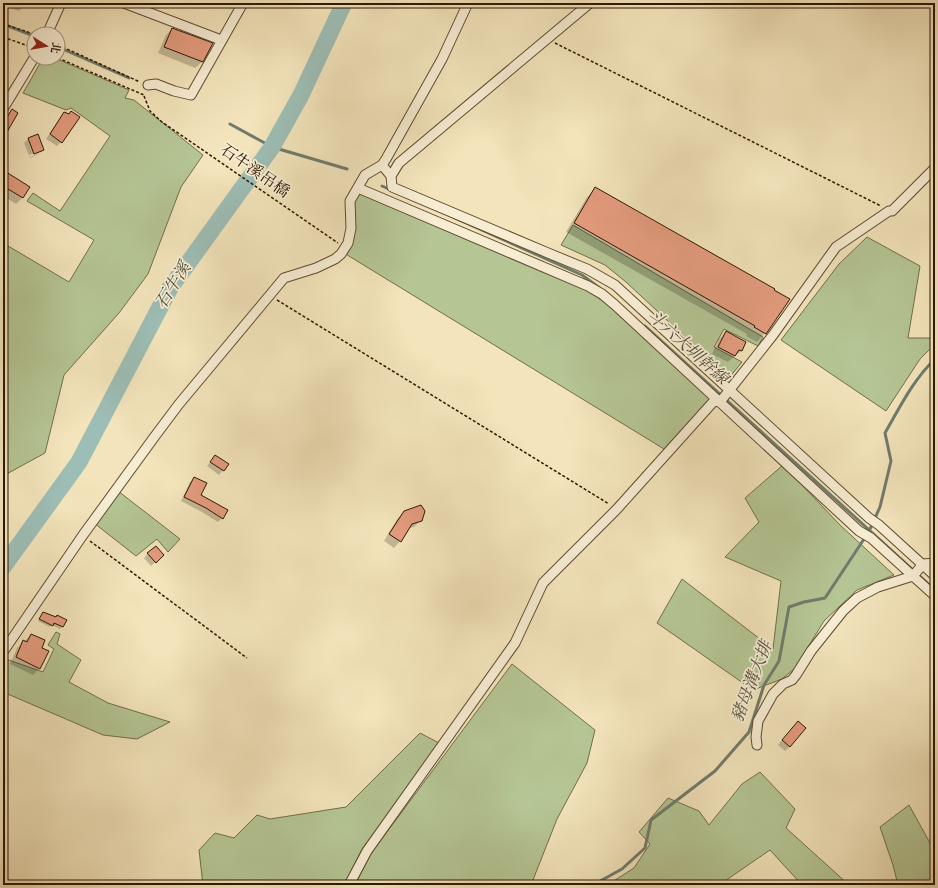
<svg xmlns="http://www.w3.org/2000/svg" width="938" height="888" font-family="'Sorts Mill Goudy','Noto Serif TC',serif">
<rect width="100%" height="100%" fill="#f3e4bb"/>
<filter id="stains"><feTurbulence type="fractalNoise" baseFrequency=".005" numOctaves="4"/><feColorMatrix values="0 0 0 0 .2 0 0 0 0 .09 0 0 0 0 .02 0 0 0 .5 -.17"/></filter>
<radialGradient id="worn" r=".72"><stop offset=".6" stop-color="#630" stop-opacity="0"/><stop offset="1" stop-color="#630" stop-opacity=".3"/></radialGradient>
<path fill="#b5c594" stroke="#716e4a" d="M43,58H55L129,90L125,98L134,100L203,155L181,187L148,274L119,313L64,375L45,453L3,476V243L69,282L94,240L27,201L33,193L60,211L110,136L71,108L66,110L23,93Z
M358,188L468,240L581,287L606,303L712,397L664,449L344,253L353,221L349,201Z
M573,225L763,337L758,346L724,329L714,347L742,362L729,378L626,282L605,265L561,245Z
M867,237L920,266L908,338H935V344L920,359L886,411L781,340L839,264Z
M783,465L840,525L894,575L857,590L824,621L795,668L782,679L753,690L657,623L682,579L773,649L781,581L725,557L759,522L745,498Z
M118,491L180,539L168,552L157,539L136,556L94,523Z
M56,632L60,634L57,644L81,660L69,682L108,703L170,722L137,739L103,735L3,692V658L43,672L54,649L48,645Z
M512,664L595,730L587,763L557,819L531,885H355L372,852Z
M420,733L441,744L362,849L344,885H203L199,850L215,833L234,838L257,815L270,819L346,807Z
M760,772L795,809L786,828L849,885H802L770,850L719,885H610L609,884L634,868L650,844L639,832L668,798L699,811L709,825L742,784Z
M909,805L935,852V885H898L893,865L880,827Z"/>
<path fill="#0003" fill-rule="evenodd" d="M10,3H24L23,7L19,11L9,8Z
M172,29L211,44L202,62L195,68L158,53L166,35Z
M3,63L9,67L3,79Z
M64,114L61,142L57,146L46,139L60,118Z
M37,135L43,150L39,154L30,158L24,143L28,139ZM40,151V153L30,157L29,155Z
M3,171L29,187L22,198L16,204L3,196Z
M596,188L765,333L757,342L746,336L747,334L566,232L587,197Z
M726,332L741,351L728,362L712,354L719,339Z
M215,456L228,464L219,475L207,466Z
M195,478L200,495L222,518L218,522L202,512L181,501L190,482Z
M404,512L421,520L414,527L407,529L400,541L394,548L384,541L397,519Z
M155,547L163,555L151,566L144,558Z
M43,613L65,620L62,627L60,629L52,625L50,627L38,621Z
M31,635L40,649V668L33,675L10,664L17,648Z
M793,727L790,746L785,751L778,745Z"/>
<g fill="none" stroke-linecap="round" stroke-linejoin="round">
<path stroke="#707b6d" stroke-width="3" d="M3,24L34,36
M58,47L129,78
M230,124L272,147L347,169
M382,186L391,190
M455,218L582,275L601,289
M645,326L935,590
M869,531L880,507L891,461L885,433C900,407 913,380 935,359
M593,885L622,869L645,848L651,820L715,771L749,732L764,685L779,661L789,607L804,602L825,598L866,536"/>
<path stroke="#9dbeb6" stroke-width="17" d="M3,567L79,462L170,288L272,147L301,95L344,3"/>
</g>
<path fill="#e49c7e" stroke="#2d1700" d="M172,28L213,43L203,62L164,47Z
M12,109L18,113L3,139V124Z
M71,111L80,117L62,143L50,134L64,112L69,114Z
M38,134L44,150L34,154L28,138Z
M3,170L30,187L23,198L3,186Z
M595,187L775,289L774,290L790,299L766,334L754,327L755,326L574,223Z
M726,331L746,342L742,351L739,350L735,356L718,347Z
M215,455L229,464L224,471L210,462Z
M194,477L207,483L201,495L228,510L223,519L206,508L184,497Z
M421,505L425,511L422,521L412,524L401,542L389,534L404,511Z
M156,546L164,555L156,563L147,553Z
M43,612L56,617L57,615L67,620L63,627L54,623L53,626L39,619Z
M31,634L45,640L42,648L49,651L40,669L16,657L23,640L27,642Z
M798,721L806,728L790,747L782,740Z"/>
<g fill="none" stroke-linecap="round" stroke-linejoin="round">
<g stroke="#5e4a2f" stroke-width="11">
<path id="minor" d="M124,3L221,40
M47,34L61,3
M148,85L156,84L174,91L191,95L243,3
M3,109L34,58
M382,165L391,176L392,187L548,253L587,269L615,285L869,518L879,525L935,576
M391,176L399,163L590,3
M358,188L588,286L602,294L615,305L859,531L871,538L935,596
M3,652L83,535L155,436L179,404L284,278L316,268L335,259L341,254L348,243L351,228L350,201L365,175L382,165L386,159L442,59L468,3
M757,745L756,737L758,721L773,694L783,684L792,680L796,675L811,651L843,611L857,598L878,587L913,576L923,564L935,563
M349,885L367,851L515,643L543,583L617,509L714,401L720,402L773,335L836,247L889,211H892L935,168"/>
</g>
<path stroke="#2d1700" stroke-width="1.5" stroke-dasharray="3 2" stroke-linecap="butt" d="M3,24L34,34
M3,37L34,48
M555,43L881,206
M58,45L140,82
M58,58L144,95
M144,96L150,111L162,122L338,243
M277,300L609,504
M90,541L247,658"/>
<use href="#minor" stroke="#f7edd3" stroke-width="9"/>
</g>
<g text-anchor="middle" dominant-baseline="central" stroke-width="3.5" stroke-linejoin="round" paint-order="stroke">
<g font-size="16" fill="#2d1700" stroke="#f7edd3">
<text transform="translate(254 172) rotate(35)">石牛溪吊橋</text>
</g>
<g font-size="17" font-style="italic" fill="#545140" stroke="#f7edd3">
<text transform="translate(174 286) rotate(-58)">石牛溪</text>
<text transform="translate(687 348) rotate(42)">斗六大圳幹線</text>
<text transform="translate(753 682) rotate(-69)">豬母溝大排</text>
</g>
</g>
<rect width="938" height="888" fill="none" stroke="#f3e4bb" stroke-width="16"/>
<rect x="4" y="4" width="930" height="880" fill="none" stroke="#2d1700" stroke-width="2"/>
<rect x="8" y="8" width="922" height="872" fill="none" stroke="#2d1700"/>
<g transform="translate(46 46) rotate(101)"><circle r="19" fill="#f7edd3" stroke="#a6977f"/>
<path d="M0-3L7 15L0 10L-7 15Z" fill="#8f2418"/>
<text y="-6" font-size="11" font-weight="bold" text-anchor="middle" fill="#2d1700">北</text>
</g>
<rect width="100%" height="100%" filter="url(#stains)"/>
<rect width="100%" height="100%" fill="url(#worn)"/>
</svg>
